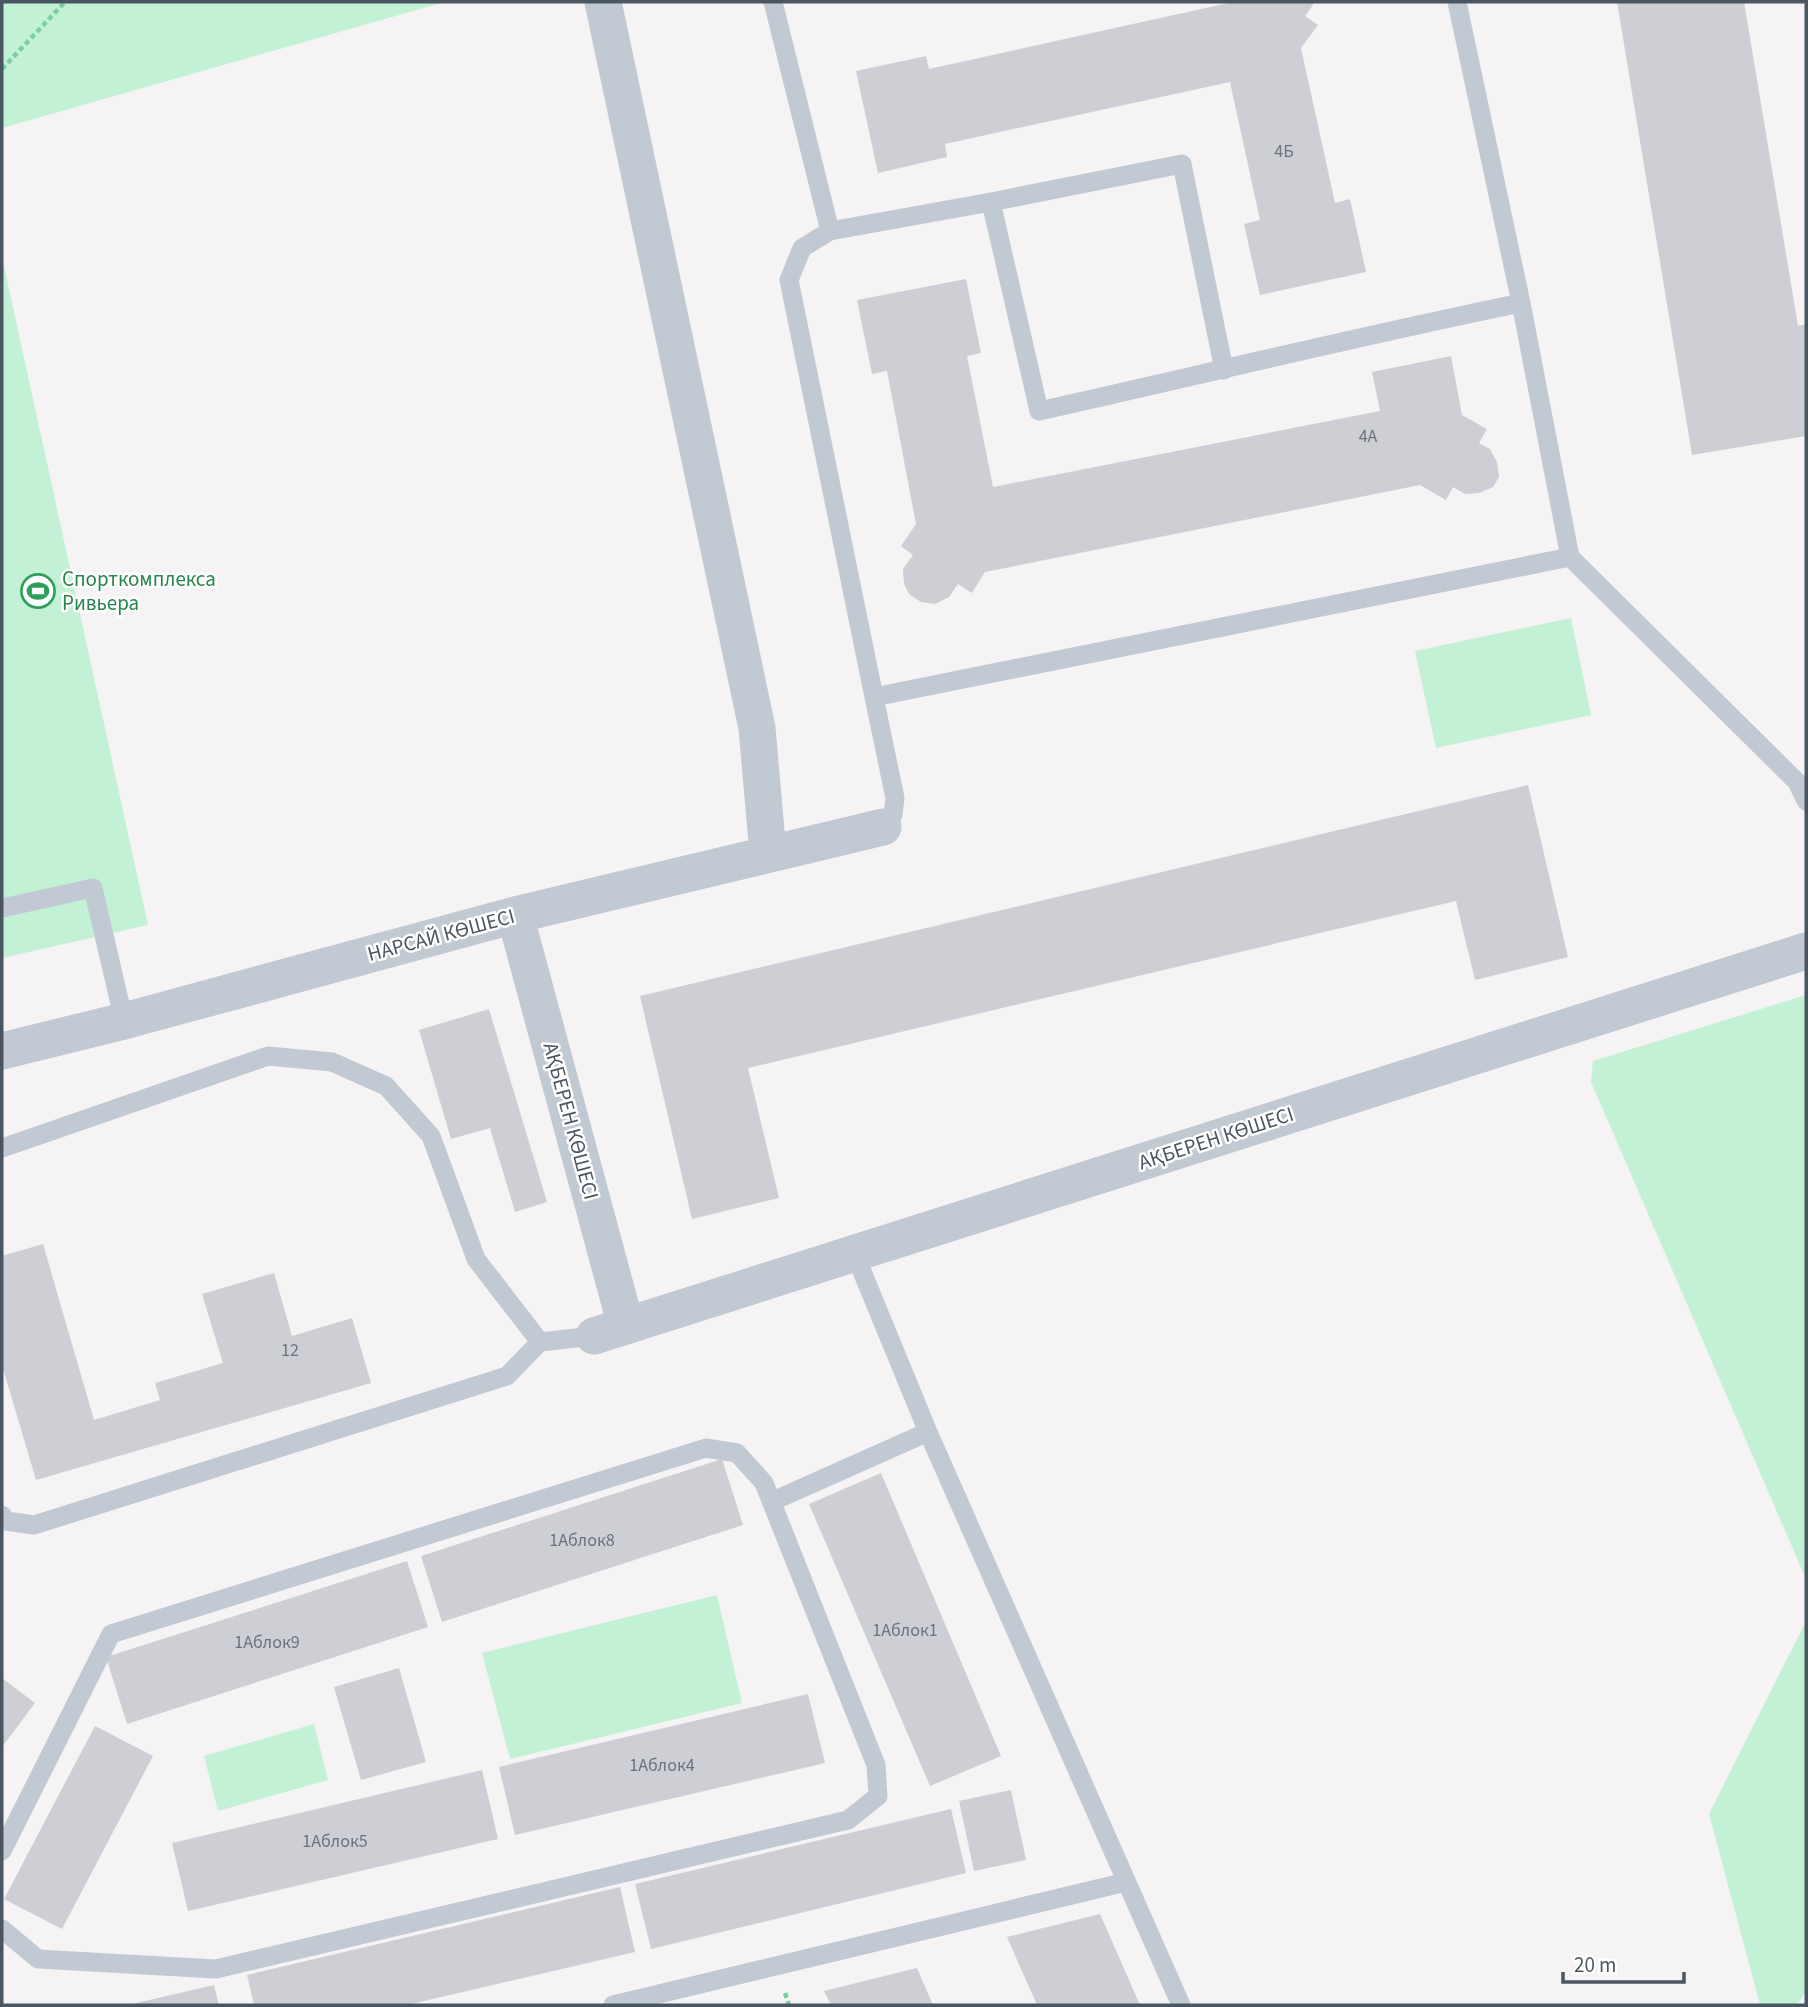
<svg xmlns="http://www.w3.org/2000/svg" width="1808" height="2007" font-family="'Source Sans 3',sans-serif">
<rect width="100%" height="100%" fill="#f5f3f3"/>
<path fill="#c3f1d5" d="M2,2H445L2,128Z
M2,257L148,925L2,958Z
M1571,618L1591,715L1436,748L1415,651Z
M1806,995V1579L1591,1082L1593,1061Z
M717,1595L742,1703L510,1759L482,1653Z
M1806,1621V1991L1797,2005H1760L1709,1814Z
M314,1724L328,1780L218,1811L204,1756Z"/>
<path fill="#cdcfd5" d="M1233,2H1313V5L1305,16L1318,25L1301,48L1335,203L1350,199L1366,272L1260,295L1244,224L1260,220L1230,82L945,144L947,157L878,173L856,71L926,56L929,69Z
M1617,2H1744L1798,326L1806,324V436L1692,455Z
M966,279L981,353L967,356L993,487L1380,411L1372,372L1451,356L1462,415L1487,429L1479,443L1490,449L1497,462L1499,477L1493,487L1479,493L1465,494L1453,487L1446,500L1420,485L985,572L972,593L958,584L949,597L935,604L921,602L909,594L904,584L903,569L913,555L901,546L916,524L887,371L872,374L857,300Z
M1528,785L1568,957L1475,980L1456,901L748,1068L779,1198L692,1219L640,996Z
M489,1009L547,1202L515,1212L490,1128L451,1139L419,1030Z
M43,1244L94,1420L160,1400L155,1383L223,1363L202,1294L274,1273L292,1336L352,1318L371,1383L36,1480L2,1365V1256Z
M722,1459L743,1525L442,1622L421,1556Z
M881,1473L1001,1756L930,1786L809,1504Z
M407,1561L428,1627L127,1724L106,1657Z
M399,1668L426,1762L361,1780L334,1687Z
M2,1678L35,1703L2,1747Z
M808,1694L825,1763L515,1835L499,1767Z
M95,1726L153,1756L62,1929L4,1899Z
M482,1770L498,1839L188,1911L172,1843Z
M1011,1790L1026,1860L974,1871L959,1801Z
M951,1809L966,1873L651,1949L635,1884Z
M620,1887L635,1952L407,2005H254L247,1975Z
M1100,1914L1140,2005H1037L1007,1937Z
M917,1968L933,2005H831L824,1991Z
M214,1985L219,2005H132V2004Z"/>
<g fill="none" stroke-linecap="round" stroke-linejoin="round">
<path stroke="#7ad0a6" stroke-width="4.5" stroke-dasharray="5 3.5" stroke-linecap="butt" d="M2,69L65,2
M785,1993L789,2005"/>
<path stroke="#c1cad2" stroke-width="19" d="M773,2L830,231
M1457,2L1521,303L1570,557L1797,782L1806,801
M991,202L1182,164L1224,370
M1521,303C1360,336 1200,375 1039,411L991,202L830,231L802,248L789,280L874,697L1570,557
M874,697L895,798L893,815L883,827
M2,908L93,888L124,1021
M2,1148L268,1056L332,1062L386,1086L431,1136L476,1259L540,1342
M854,1252L928,1432L1181,2005
M773,1501L928,1432
M2,1515L6,1521L34,1525L507,1376L540,1342L594,1336
M2,1851L111,1634L706,1448L737,1453L764,1483L876,1765L878,1796L848,1820L216,1969L38,1959L2,1929
M613,2005L1126,1882"/>
<path stroke="#c1cad2" stroke-width="37" d="M603,2L757,728L768,854
M515,915L626,1326
M2,1051L124,1021L515,915L883,827
M594,1336L1806,951"/>
</g>
<defs>
<g id="stadium-ring" transform="scale(1.75)"><circle r="9.5" fill="#fff" stroke="#2e9e5b" stroke-width="1.5"/><path d="M0-5a6.5 5 0 1 0 0 10a6.5 5 0 1 0 0-10ZM-3.5-1.8h7v3.6h-7Z" fill="#2e9e5b"/></g>
</defs>
<g fill-rule="evenodd">
<use href="#stadium-ring" x="38" y="591"/>
</g>
<g text-anchor="middle" dominant-baseline="central" stroke-width="5" stroke-linejoin="round" paint-order="stroke">
<g font-size="18" fill="#6b747e">
<text x="1284" y="151">4Б</text>
<text x="1368" y="436">4А</text>
<text x="290" y="1350">12</text>
<text x="582" y="1540">1Аблок8</text>
<text x="905" y="1630">1Аблок1</text>
<text x="267" y="1642">1Аблок9</text>
<text x="662" y="1765">1Аблок4</text>
<text x="335" y="1841">1Аблок5</text>
</g>
<g font-size="21" fill="#27864d" stroke="#fff" text-anchor="start">
<text x="62" y="579">Спорткомплекса<tspan x="62" dy="24">Ривьера</tspan></text>
</g>
<g font-size="21" fill="#4a5661" stroke="#fff">
<text transform="translate(441 935) rotate(-15)">НАРСАЙ КӨШЕСІ</text>
<text transform="translate(571 1121) rotate(75)">АҚБЕРЕН КӨШЕСІ</text>
<text transform="translate(1216 1138) rotate(-18)">АҚБЕРЕН КӨШЕСІ</text>
</g>
</g>
<rect width="1808" height="2007" fill="none" stroke="#4a5661" stroke-width="7"/>
<path d="M1563 1972v10h121v-10" fill="none" stroke="#4a5661" stroke-width="3.5"/>
<text x="1574" y="1972" font-size="21" fill="#4a5661" stroke="#ffffff" stroke-width="5" paint-order="stroke">20 m</text>
</svg>
